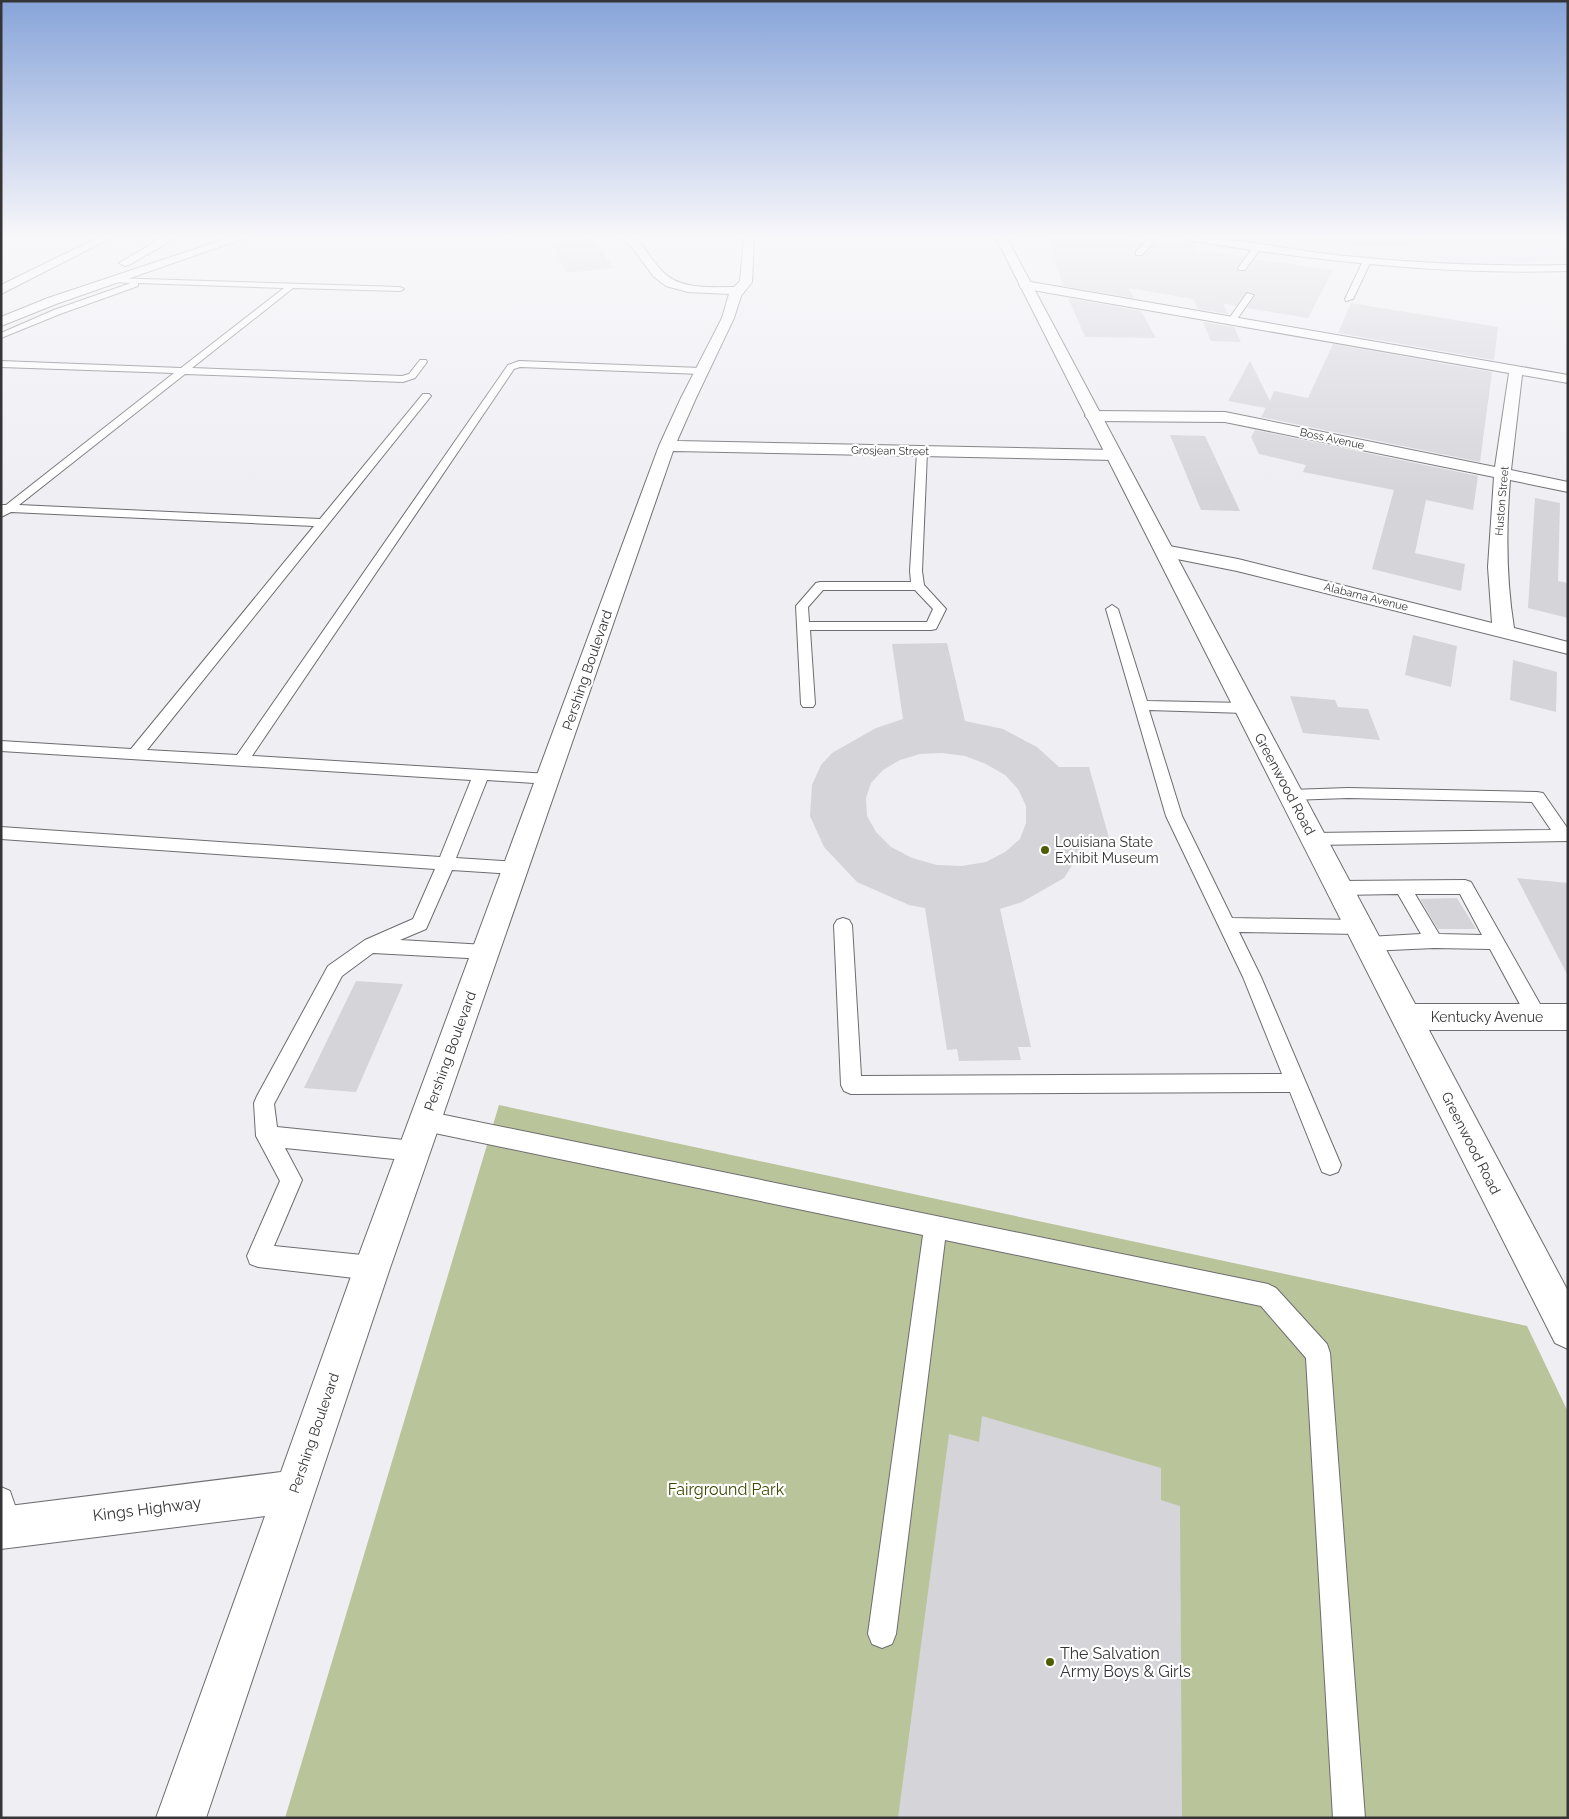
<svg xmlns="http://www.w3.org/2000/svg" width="1569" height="1819" font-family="Raleway,sans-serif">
<rect width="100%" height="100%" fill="#efeef3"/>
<path fill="#e3e1ed" d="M1225,238H1568V260L1482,264L1433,263L1326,253Z"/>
<path fill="#b9c49a" d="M1311,238L1376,240L1427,238C1403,252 1338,244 1311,238Z
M499,1105L1527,1326L1568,1412V1818H285Z"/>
<path fill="#d5d4d9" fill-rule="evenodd" d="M594,238L613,268L566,273L551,242Z
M1049,238H1122L1143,242L1135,250L1134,255L1136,257L1143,256L1155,243L1176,246L1189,241L1193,243L1197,250L1244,257L1236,267L1239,272L1247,271L1256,259L1333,270L1308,318L1247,308L1256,294L1248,291L1236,306L1223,303L1228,314L1198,309L1193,299L1128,288L1134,298L1063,286Z
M1068,298L1141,311L1156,338L1085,337Z
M1351,303L1498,327L1494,360L1338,333Z
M1203,322L1234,327L1241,342L1211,341Z
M1333,344L1492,372L1480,462L1261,417L1266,408L1228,401L1250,361L1270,401L1274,391L1308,398Z
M1255,430L1478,476L1473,510L1426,500L1415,553L1465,564L1461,591L1372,569L1394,490L1303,472L1306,465L1259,454L1251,437Z
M1170,435L1205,436L1240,511L1201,510Z
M1535,498L1560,503L1558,581L1568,583V618L1528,608Z
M1413,635L1457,646L1451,687L1405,675Z
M947,643L965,721L1003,729L1037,747L1059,767H1089L1111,845H1085L1064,878L1022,902L1000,909L1031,1047H1018L1021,1060L959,1061L957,1049L947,1050L925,908L909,905L857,882L824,847L810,816L812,785L821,765L832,753L876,728L903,719L892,644ZM942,753L965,756L986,764L1005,775L1018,789L1026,806V823L1020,839L1005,852L986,862L962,866L937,865L912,858L891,847L876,832L867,816L866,798L871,783L883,770L900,760L920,754Z
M1513,660L1557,672L1556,712L1510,700Z
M1290,696L1335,700L1338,707L1368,709L1380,740L1303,733Z
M1517,878L1568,883V976Z
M1457,898L1476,929H1438L1420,899Z
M356,981L403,984L356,1092L304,1088Z
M982,1416L1161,1468V1500L1180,1506L1182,1818H898L949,1434L979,1442Z"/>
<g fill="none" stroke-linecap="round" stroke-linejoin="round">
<g stroke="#6d6c70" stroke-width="2">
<path id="service" d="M1150,238H1157L1142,255H1136V251Z
M1254,246L1261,248L1245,270H1239L1238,268Z
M1363,261L1370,263L1353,299L1346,301L1345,299Z
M111,278L400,287L404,289L400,291L293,288L192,368L402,376L409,374L420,360H426L427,362L415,378L403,382L185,374L19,505L320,519L423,394H429L431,396L147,750L237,755L508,365L519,361L701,368L706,371L701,374L520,367L514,369L252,756L549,774L554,775L557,779L554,783L549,784L487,780L456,858L516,862L522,864L524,868L522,872L516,874L452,870L426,929L400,940L486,945L492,947L495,952L492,957L486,959L373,953L342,976L274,1104L277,1127L414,1141L422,1144L425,1151L422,1158L414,1161L285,1148L302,1180L274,1246L372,1256L380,1260L384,1268L380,1276L372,1280L258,1267L250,1264L247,1256L280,1181L256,1136L254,1103L257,1096L328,966L365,940L413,919L435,869L1,839V827L440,857L471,780L1,751V741L131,749L314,526L11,512L1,517V505H6L174,373L1,367V361L181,368L284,288L138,283V286L60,314L1,338V333L54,310L131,283L114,282L110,280Z
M1247,293L1254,295L1235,322H1229L1228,320Z
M922,449L927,452L922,571L924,585L946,609L936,629L931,630H810L815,704L813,707H803L801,704L796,606L816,583L820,582H911L910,571L917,452ZM823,590H915L933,609L927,622H809L808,607Z
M1112,605L1118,609L1147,701L1245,703L1250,705L1252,708L1250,711L1245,713L1149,710L1182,816L1232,918L1359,920L1365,922L1368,927L1365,932L1359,934L1239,932L1261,977L1341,1165L1338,1172L1330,1175L1322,1172L1290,1092L851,1094L844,1091L841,1085L834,925L837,920L843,918L849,920L852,925L861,1076L1282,1074L1243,977L1166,816L1106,609Z
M1348,788L1537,792L1543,793L1568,829V841L1313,845L1307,843L1305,839L1307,835L1313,833L1551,830L1532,802L1348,798L1290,800L1284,799L1282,795L1284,791L1290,790Z
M1465,880L1471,882L1544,1011L1547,1017L1544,1023L1537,1025L1530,1023L1490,949L1434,948L1368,951L1362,949L1359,944L1362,939L1368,937L1421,934L1398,894L1339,895L1333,893L1330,888L1333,883L1339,881ZM1415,894H1460L1482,935L1439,934Z
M425,1111L1268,1284L1276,1288L1327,1344L1330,1353L1365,1818H1333L1306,1358L1261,1306L945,1240L896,1634L892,1644L882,1648L872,1644L868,1634L923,1235L425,1131L418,1128L415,1121L418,1114Z
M1,1487L10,1491L22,1526L18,1536L8,1540L1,1537Z"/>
</g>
<g stroke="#6d6c70" stroke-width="2">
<path id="minor" d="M162,238H176L129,265L125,266L119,263Z
M228,238H245L56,304L1,326V317L48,298Z
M623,238H635L637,240C647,250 653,262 662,271C679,290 711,287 734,287L740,281L744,238H754L752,282L741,296L734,318L696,398L677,441L1114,450L1120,452L1122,455L1120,458L1114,460L673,451L390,1268L206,1818H156L265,1516L1,1549V1507L281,1472L354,1268L659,446L681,398L722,318L729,294L688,292L666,286L654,277L634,250Z
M1025,281L1568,375V383L1522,375L1511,470L1568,482V492L1510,480C1506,530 1506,579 1514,628L1568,642V654L1237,571L1157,555L1155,551L1157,547L1164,545L1238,559L1492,623L1488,567L1494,477L1225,422L1093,421L1088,419L1085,416L1088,413L1093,411L1225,412L1495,467L1509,373L1021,288L1019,285Z
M1406,1004H1568V1030H1406L1395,1026L1391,1017L1395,1008Z"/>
</g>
<g stroke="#6d6c70" stroke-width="2">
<path id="tertiary" d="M1188,238C1237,238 1286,249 1335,255C1413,263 1490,267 1568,265V271C1441,275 1318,261 1193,241Z"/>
</g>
<g stroke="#6d6c70" stroke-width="2">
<path id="primary" d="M996,238H1007L1568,1291V1349L1555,1343Z"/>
</g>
<g stroke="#6d6c70" stroke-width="2">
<path id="motorway" d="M97,238H111L1,294V285Z"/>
</g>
<use href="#service" fill="#fff" fill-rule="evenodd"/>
<use href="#minor" fill="#fff" fill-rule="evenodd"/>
<use href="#tertiary" fill="#fff" fill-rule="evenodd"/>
<use href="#primary" fill="#fff" fill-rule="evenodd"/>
<use href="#motorway" fill="#fff" fill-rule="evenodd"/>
</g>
<linearGradient id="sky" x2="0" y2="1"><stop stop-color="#87a4d9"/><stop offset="0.48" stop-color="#f8f7fa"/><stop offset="1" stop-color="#f8f7fa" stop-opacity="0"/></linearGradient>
<rect width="1569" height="493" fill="url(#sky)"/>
<g fill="#4f5d00" stroke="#fff" stroke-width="2">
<circle cx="1045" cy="850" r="5"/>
<circle cx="1050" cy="1662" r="5"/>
</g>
<g text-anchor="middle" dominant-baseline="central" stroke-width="4.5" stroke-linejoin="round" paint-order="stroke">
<g font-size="11" fill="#353537" stroke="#fff">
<text transform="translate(1332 439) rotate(12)">Boss Avenue</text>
<text transform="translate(890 451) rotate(1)">Grosjean Street</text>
<text transform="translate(1502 501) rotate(-85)">Huston Street</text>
<text transform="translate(1366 597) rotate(14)">Alabama Avenue</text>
</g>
<g font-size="14" fill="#353537" stroke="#fff">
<text transform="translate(587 670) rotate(-71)">Pershing Boulevard</text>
<text transform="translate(1285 784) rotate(62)">Greenwood Road</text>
<text x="1487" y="1017">Kentucky Avenue</text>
<text transform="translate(450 1051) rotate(-70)">Pershing Boulevard</text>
<text transform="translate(1471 1143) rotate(63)">Greenwood Road</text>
<text transform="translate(314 1433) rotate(-71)">Pershing Boulevard</text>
</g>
<g font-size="14" fill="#353537" stroke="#fff" text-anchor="start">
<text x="1055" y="842">Louisiana State<tspan x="1055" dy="16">Exhibit Museum</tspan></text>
</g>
<g font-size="16" fill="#3c4700" stroke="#fff">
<text x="726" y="1489">Fairground Park</text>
</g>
<g font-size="16" fill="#353537" stroke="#fff">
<text transform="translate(147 1509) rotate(-7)">Kings Highway</text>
</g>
<g font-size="16" fill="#353537" stroke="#fff" text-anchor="start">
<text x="1060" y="1653">The Salvation<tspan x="1060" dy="18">Army Boys &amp; Girls</tspan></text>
</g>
</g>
<rect width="1569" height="1819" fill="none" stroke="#353537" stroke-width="5"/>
</svg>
